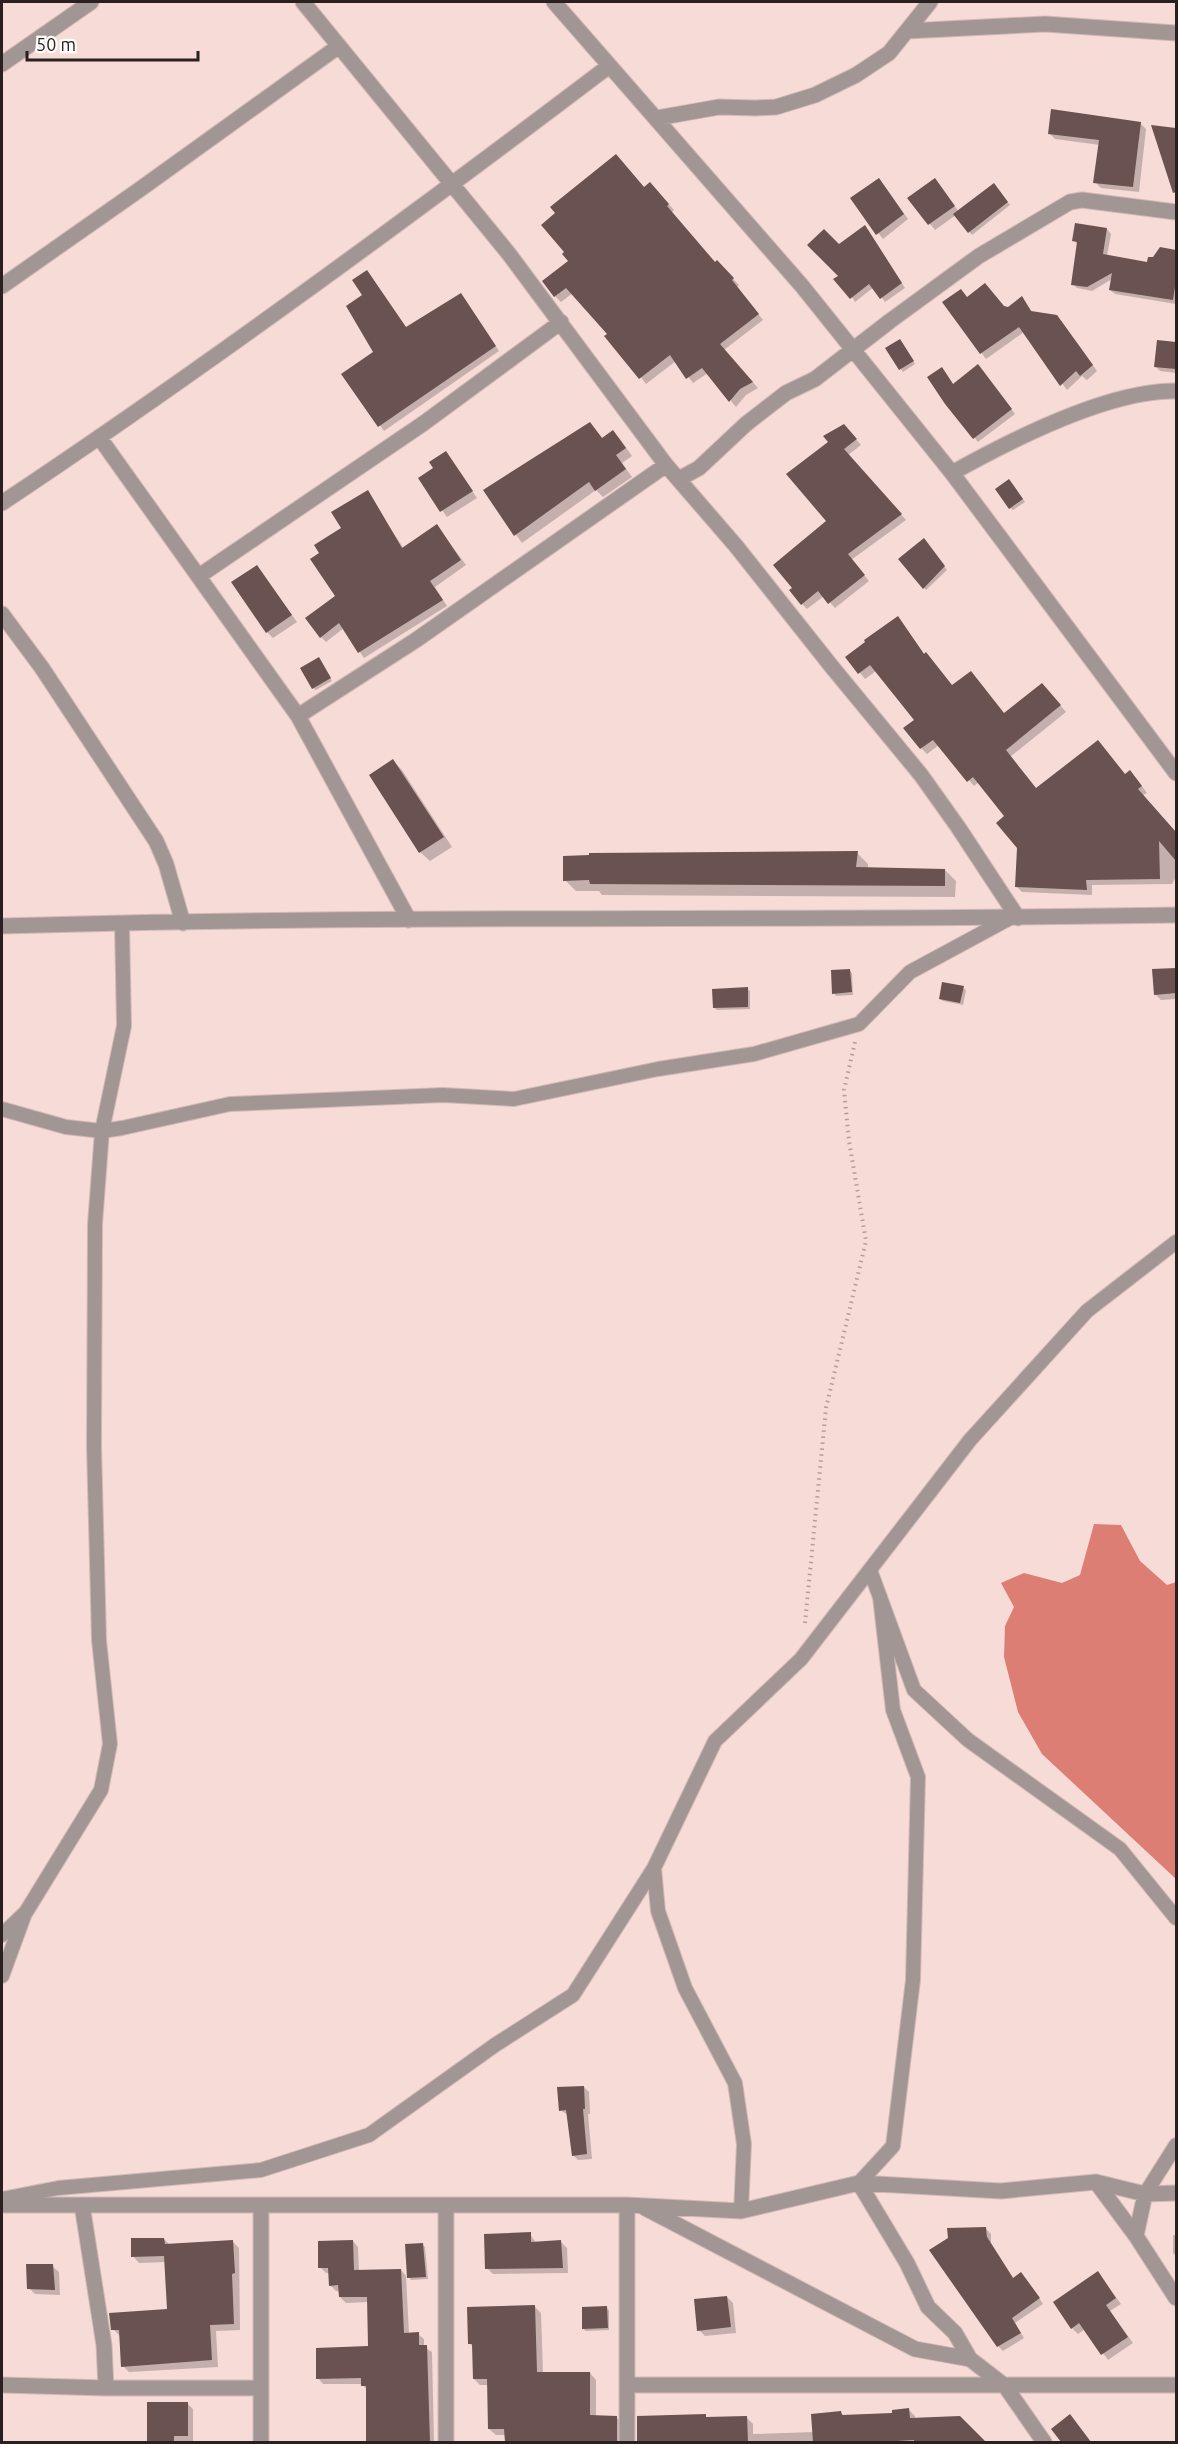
<svg xmlns="http://www.w3.org/2000/svg" width="1178" height="2444" font-family="Ubuntu,sans-serif">
<rect width="100%" height="100%" fill="#f7dbd7"/>
<path fill="#dd7e74" d="M1094,1524L1121,1525L1140,1561L1167,1585L1176,1582V1879L1042,1754L1018,1712L1004,1657L1005,1626L1014,1607L1001,1583L1024,1573L1062,1583L1080,1575Z"/>
<path fill="#0003" d="M1140,123L1146,129L1139,192L1101,188L1095,182L1100,145L1055,139L1049,133Z
M1153,126L1176,129V189V174L1173,175Z
M935,180L959,212L997,188L1010,205L972,235L956,215L935,230L909,198Z
M884,185L908,219L883,239L852,199Z
M644,189L656,190L674,210L671,213L715,263L717,262L739,285L737,287L763,320L724,350L758,388L746,395L736,407L708,373L693,383L676,361L646,384L609,334L573,293L561,302L555,296L570,261Z
M1107,229L1111,234L1107,256L1148,264L1161,248L1176,252V304L1115,294L1110,290L1112,279L1092,291L1077,288L1073,284L1078,245L1074,240Z
M868,230L905,288L885,302L874,287L855,302L840,276L839,246Z
M968,298L1008,308L1022,298L1033,313L1062,322L1097,371L1087,380L1082,376L1067,390L1024,332L986,359L945,302Z
M465,300L499,351L384,431L344,374L406,328Z
M900,340L915,364L903,372L887,348Z
M1158,342L1176,344V373L1160,371L1156,367Z
M942,369L954,385L982,371L1015,414L978,442L946,403Z
M590,423L603,439L613,432L620,439L632,456L622,463L632,477L603,497L596,490L522,543L485,491Z
M849,431L861,445L848,455L906,520L851,560L869,581L835,608L824,596L807,609L802,604L828,521L830,442Z
M446,453L477,498L447,517L420,479L435,469Z
M1012,483L1025,502L1013,510L1010,508Z
M367,492L404,549L437,526L466,565L435,587L447,606L364,658L344,628L326,642L321,637L337,597L321,554L343,528Z
M926,542L947,570L926,590L924,588Z
M257,567L297,622L273,638L267,632Z
M898,618L925,655L953,687L1005,714L1047,690L1066,712L1010,757L1037,790L1125,775L1136,778L1147,793L1143,795L1176,833V877L1172,884L1092,885V895L1022,892L1016,886L1018,847L1006,817L979,782L974,786L939,745L927,754L921,748L905,728L916,720L876,671L865,679L847,657Z
M321,662L332,681L316,690L313,688Z
M393,761L402,770L452,847L430,861L420,852Z
M857,853L868,864V869L945,870L956,881L955,897L602,895L599,891H576L565,880Z
M1176,969V999L1161,1000L1155,994L1154,971Z
M850,971L852,973L853,995L836,996L834,993Z
M963,988L966,990L963,1005L943,1001L940,999Z
M747,989L750,991V1009L717,1010L714,1007Z
M584,2087L589,2092L590,2114H588L592,2159L578,2160L573,2155L568,2115L560,2110Z
M986,2229L991,2234V2243L1014,2279H1026L1043,2304L1015,2323L1024,2338L1003,2351L998,2346Z
M530,2234L536,2243L561,2242L567,2248L568,2273L493,2274L487,2268Z
M1173,2235H1176V2256L1173,2253Z
M164,2239L170,2245L233,2242L239,2248L240,2330L216,2331L218,2367L129,2372L123,2366L120,2336L113,2329L168,2311L166,2262L139,2263L133,2256Z
M353,2241L358,2247L359,2271L401,2270L406,2276L409,2334H418L424,2339V2347L432,2352L434,2442H368L367,2390L362,2384H323L318,2378L369,2347L368,2302L346,2303L340,2297V2291H336L330,2285V2273H326L320,2267Z
M423,2245L425,2247L428,2279L411,2280L409,2277Z
M52,2266L59,2272L60,2295L35,2294L29,2288Z
M1098,2273L1121,2304L1110,2311L1133,2343L1108,2360L1085,2329L1078,2334L1072,2328Z
M727,2297L733,2303L736,2333L705,2336L699,2330Z
M535,2307L541,2313L543,2373H590L596,2380V2416L617,2418L623,2424L624,2442H506V2435H496L489,2429V2385H480L474,2379L473,2347L469,2343Z
M606,2308L609,2310V2330L586,2331L583,2329Z
M148,2403H187L193,2409V2441L148,2442Z
M909,2410L915,2416V2419L959,2417L985,2442H637L638,2417L705,2416L708,2418H747L753,2424V2434L814,2432L841,2413L845,2416L894,2414Z"/>
<path fill="#69524f" d="M1051,109L1141,122L1133,187L1093,183L1099,140L1048,134Z
M1151,125L1176,128V192L1173,193Z
M616,154L644,187L650,182L669,204L667,206L715,262L717,260L734,278L732,280L759,314L720,344L753,382L740,389L729,402L702,368L686,379L670,355L639,379L604,336L607,334L566,288L554,297L542,281L568,261L562,254L564,252L541,225L555,213L550,207Z
M879,178L904,214L876,235L850,198Z
M935,178L955,206L928,225L907,198Z
M994,183L1008,202L968,233L953,214Z
M1075,223L1107,228L1103,254L1147,262L1148,257H1153L1160,247L1176,250V280L1173,300L1109,290L1112,273L1087,287L1071,285L1077,242L1072,241Z
M865,225L902,283L880,299L869,284L850,299L833,279L838,276L807,245L824,229L839,244Z
M367,270L406,327L461,293L496,346L378,427L341,374L373,352L346,306L362,295L352,280Z
M985,283L1004,306L1008,307L1022,296L1031,311L1057,315L1093,365L1080,376L1076,371L1060,386L1019,327L980,354L942,302L961,289L967,297Z
M900,339L914,361L899,370L885,348Z
M1157,340L1176,342V369L1154,367Z
M978,364L1012,409L973,439L945,404L927,377L942,367L953,384Z
M590,422L602,438L613,430L626,448L616,455L626,469L595,491L589,482L514,536L483,490Z
M844,424L857,439L844,449L902,514L848,554L865,575L828,604L818,591L801,605L789,590L792,588L773,565L826,521L786,474L828,442L823,436Z
M446,451L473,491L440,512L418,478L433,468L429,462Z
M1009,479L1023,499L1009,509L995,489Z
M368,490L402,548L437,524L461,560L430,581L443,600L358,653L339,623L320,638L305,618L335,596L310,559L319,553L314,545L341,528L331,512Z
M924,538L945,566L923,589L898,559Z
M257,565L292,615L266,633L231,582Z
M898,616L924,654L926,652L952,685L971,671L1004,713L1042,683L1061,705L1006,750L1036,788L1098,740L1125,774L1130,770L1142,786L1138,789L1176,832V861L1159,841L1160,879L1086,880L1087,890L1015,887L1017,848L996,823L1004,816L973,777L967,782L933,740L920,749L903,728L914,720L870,665L858,674L845,657L865,642L864,640Z
M319,657L331,678L312,689L300,668Z
M393,759L444,837L419,853L369,775Z
M858,851L856,867L945,869V886L590,884L589,880L563,881V856L589,855V853Z
M1176,968V993L1154,995L1152,969Z
M850,969L852,992L832,994L831,970Z
M942,982L964,986L960,1003L939,999Z
M748,987V1007L713,1008L712,989Z
M584,2086L585,2109H583L587,2154L572,2156L566,2110L559,2111L557,2087Z
M986,2227L987,2237L1013,2278L1021,2272L1040,2298L1012,2318L1021,2333L997,2347L929,2250L948,2238L947,2228Z
M531,2232V2242L561,2240L563,2268L485,2269L484,2234Z
M131,2238H164L165,2244L233,2240L235,2273L232,2274L234,2324L210,2325L212,2360L121,2367L119,2330H111L109,2313L167,2309L164,2256L131,2257Z
M353,2240L354,2270L401,2269L404,2333L419,2332V2345H427L430,2442H366V2386H361V2378L316,2379V2348L368,2346L367,2297H339L338,2285L329,2286L328,2268H318V2241Z
M423,2243L426,2277L407,2278L405,2244Z
M26,2264H53L55,2290L27,2289Z
M1098,2271L1116,2298L1106,2305L1128,2337L1101,2355L1079,2323L1071,2329L1053,2302Z
M727,2296L731,2327L697,2331L694,2299Z
M535,2305L537,2372H590V2415L617,2416V2442H505L504,2429H488L487,2379H473L472,2344H468L467,2307Z
M607,2306L608,2328L582,2329V2307Z
M147,2402H188V2436H174V2442H147Z
M909,2408L910,2418L960,2416L986,2442H914V2440L880,2442H813L811,2414L841,2411L842,2415L892,2413V2410Z
M706,2414V2417L747,2416L748,2442H637V2416Z
M1070,2414L1091,2442H1061L1051,2429Z"/>
<g fill="none" stroke-linecap="round" stroke-linejoin="round">
<g stroke="#d2b9b6" stroke-width="16">
<path id="service" d="M2,1109L66,1127L102,1131L122,1128L230,1104L443,1095L514,1099L658,1069L754,1054L859,1024L910,972L1010,918
M870,1570L914,1690L968,1740L1120,1849L1176,1918
M654,1868L658,1911L685,1988L735,2083L744,2144L741,2211
M2,1935L26,1912L101,1790L110,1744L99,1640L94,1446L95,1224L102,1131L124,1026L122,924
M2,1976L24,1916
M859,2183L893,2146L913,1980L918,1777L893,1710L880,1597
M1145,2194L1176,2145
M2,2199L58,2188L261,2170L369,2135L495,2045L573,1995L654,1868L715,1741L801,1659L970,1440L1087,1311L1176,1242"/>
</g>
<g stroke="#d2b9b6" stroke-width="17">
<path id="minor" d="M303,2L509,254L666,465L736,546L832,667L921,775L958,827L1018,918
M554,2L802,286L952,473L1176,773
M907,31L1045,24L1176,33
M2,64L91,2
M657,118L719,107L756,108L776,107L815,95L856,75L889,53L930,2
M2,286L139,190L339,46
M99,437L298,716L409,920
M952,473C1011,440 1108,390 1176,391
M679,479L699,468L746,424L786,393L815,379L890,321L979,256L1070,202L1082,200L1176,212
M2,503C209,365 410,217 609,66
M199,576L424,423L561,322
M2,614L42,668L156,841L166,864L183,923
M298,716L416,640L666,465
M2,926C393,914 785,922 1176,915
M1096,2182L1136,2236L1176,2298
M859,2183L907,2263L928,2307L955,2333L970,2359L1005,2386L1044,2442
M2,2205H627L741,2211L859,2183L1001,2191L1096,2182L1145,2194L1176,2193
M82,2205L104,2345L106,2388
M261,2205V2442
M627,2205V2442
M645,2208L915,2349L970,2359
M1136,2236L1145,2194
M2,2385L106,2388H261
M627,2385H1176
M446,2442V2205"/>
</g>
<path stroke="#b49e9b" stroke-width="4" stroke-dasharray="1.5 4.5" stroke-linecap="butt" d="M805,1623L826,1408L866,1241L849,1141L844,1090L855,1042"/>
<use href="#service" stroke="#a29695" stroke-width="14"/>
<use href="#minor" stroke="#a29695" stroke-width="15"/>
</g>
<rect width="1178" height="2444" fill="none" stroke="#2a201f" stroke-width="6"/>
<path d="M27 51v9h171v-9" fill="none" stroke="#2a201f" stroke-width="3"/>
<text x="36" y="51" font-size="18" fill="#2a201f" stroke="#ffffff" stroke-width="4.5" paint-order="stroke">50 m</text>
</svg>
